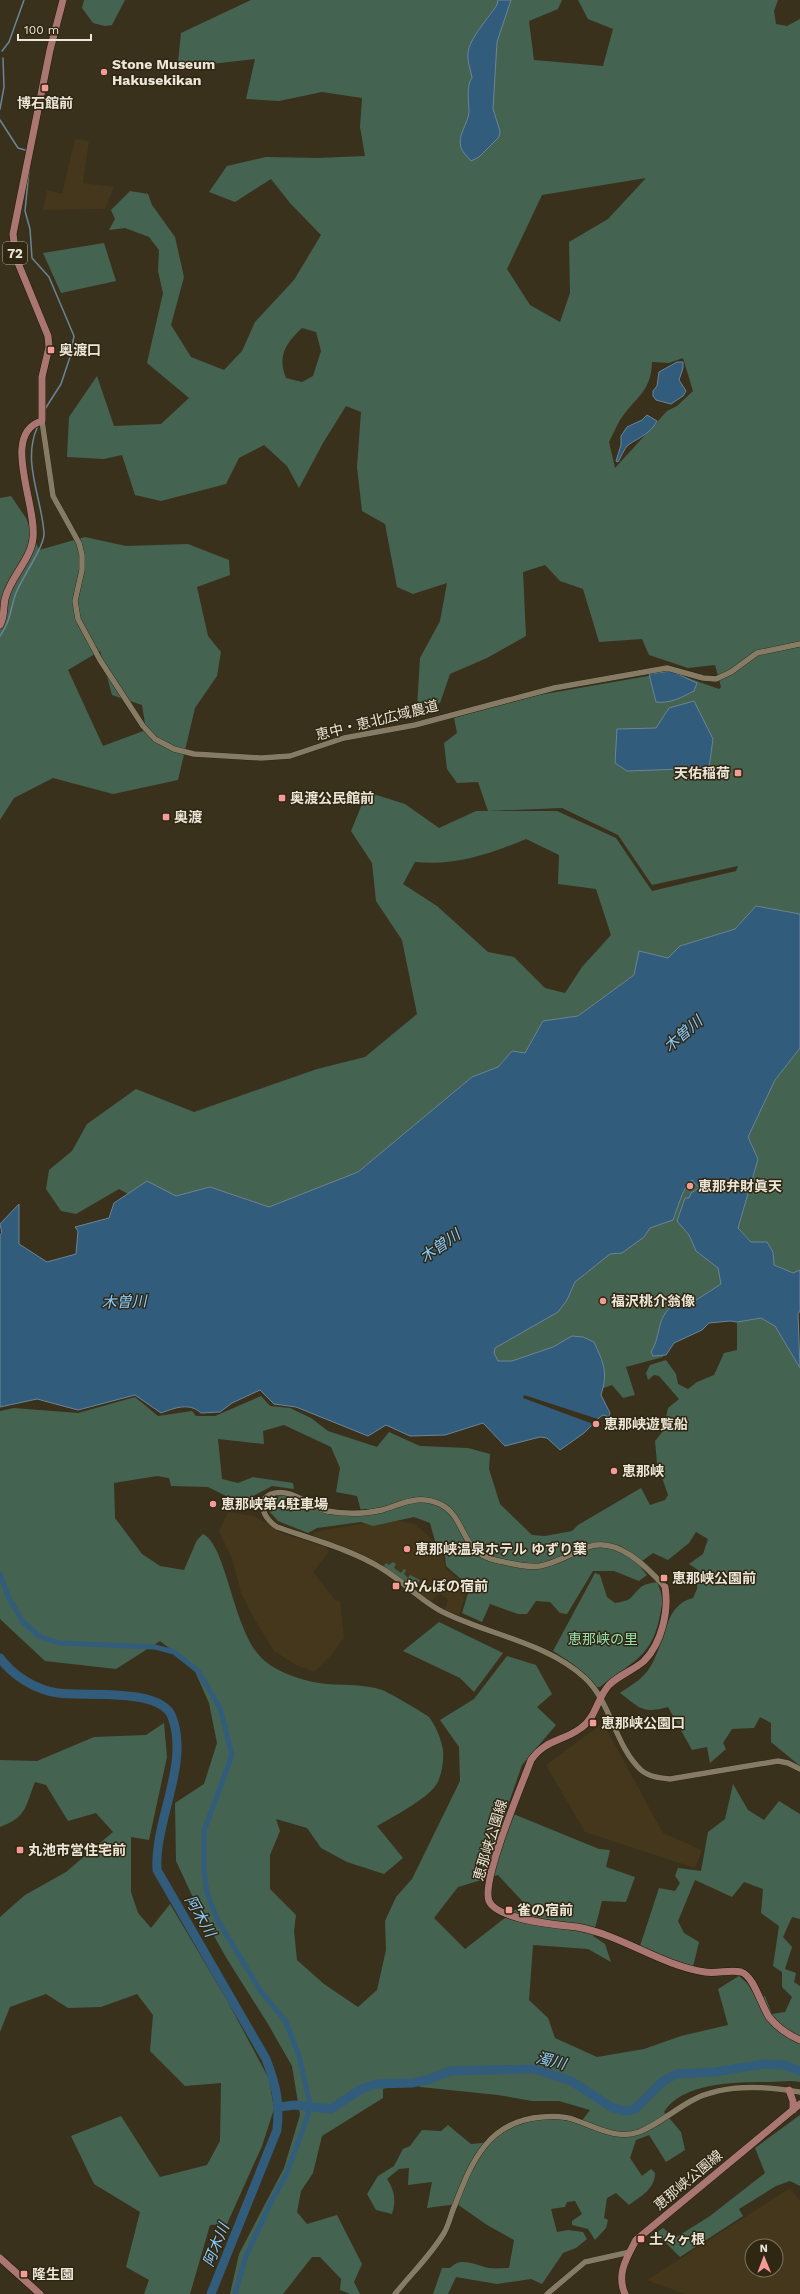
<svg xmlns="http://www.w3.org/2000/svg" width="800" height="2294" font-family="'Work Sans','Noto Sans JP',sans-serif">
<rect width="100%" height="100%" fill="#3a311c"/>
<path fill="#44371b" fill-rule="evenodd" d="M75,139L89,141L83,183L114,187L105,209L43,210L47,190L62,194Z
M228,1512L254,1516L284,1534L327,1547L328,1553L313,1572L335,1600L340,1601L344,1638L331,1655L314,1672L296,1665L274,1651L254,1618L241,1592L232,1559L219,1531Z
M388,1519L415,1524L434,1541V1548L443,1556L446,1569L468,1587L459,1615L445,1610L448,1600L439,1593L431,1602L379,1563L312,1536L314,1532Z
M603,1723L663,1833L702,1850L695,1868L585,1832L546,1765Z
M790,2188L800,2201V2294H685L647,2280ZM752,2246H776V2270H752Z"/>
<path fill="#456351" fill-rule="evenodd" d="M84,0H125L112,25L105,26L93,23L82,8Z
M251,0H562L558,9L529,21L534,60L603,66L613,29L588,19L578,0H778L774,11L776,24L787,26L800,19V914L756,906L735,929L680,946L668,958L640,951L634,975L578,1016L543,1021L525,1053L512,1051L498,1067L472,1077L358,1172L269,1207L210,1187L176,1197L147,1181L128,1194L119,1189L76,1214L61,1211L46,1189L49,1170L72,1151L87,1124L136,1089L194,1112L317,1069L365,1057L417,1014L402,940L376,901L372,863L351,831L367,792L405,804L439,828L476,811H557L616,838L652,891L736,871L738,866L652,885L618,835L562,808L488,811L478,782L457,783L447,769L444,743L457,733L454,718L539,695L671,672L719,689L721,687L715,665L688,668L649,655L642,639L599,642L583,589L560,581L545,565L523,572L526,636L487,658L450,674L440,703L417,708L420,658L440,621L447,583L413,594L397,587L385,524L362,511L357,467L361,412L346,406L323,443L299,488L287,466L264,445L239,458L226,484L161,501L135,495L122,455L104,459L67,457L69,417L97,376L114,426L161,424L189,398L147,363L163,293L158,271L159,250L149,237L125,228L109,230L115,219L111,210L130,191L148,194L152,205L175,237L184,277L171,325L191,357L224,370L242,351L255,322L294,280L321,235L290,203L271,179L235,202L209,192L227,166L266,157L318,158L365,156L360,127L362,98L322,92L279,101L246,99L255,59L211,64L178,62L181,33ZM646,178L608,219L569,242L570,293L560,322L530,305L507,269L542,195ZM302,328L316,332L321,351L313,376L302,382L286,378C277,356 286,343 302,328ZM683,358L693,391L677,406L667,411L615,468L609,442C613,434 616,427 620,420C635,397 651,393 652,362L669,363ZM526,839L559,855L558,884L596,889L611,935L582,967L565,993L545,988L514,957L488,952L437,906L403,884L415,862C454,866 490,854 526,839Z
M104,243L116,281L61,293L43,253Z
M11,496L26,518L39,550L85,537L126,546L188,544L229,560L230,575L197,587L208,636L221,652L217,676L195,708L178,780L113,794L53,778L14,798L0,820V498ZM100,651L112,695L142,705L146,730L103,746L68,670Z
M800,1048V1270L793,1273L774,1265L773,1252L751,1242L738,1228L758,1159L748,1137L775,1080Z
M688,1169L707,1186L729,1287L665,1324L663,1357L626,1367L635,1395L623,1398L612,1385L601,1389L499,1371L485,1348L567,1278Z
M761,1318L775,1326L800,1368V1766L771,1742V1723L760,1717L754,1728L732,1729L723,1743L726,1749L710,1763L707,1747L692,1750L668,1707C642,1714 640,1708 620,1693C628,1687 638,1682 645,1674C666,1651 661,1605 693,1598L697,1589L698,1570L689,1564L703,1554L708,1539L696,1532L689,1543L668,1560L653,1553L638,1564L647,1575L639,1581L614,1571H593L567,1614L560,1613L550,1602L536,1601L527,1614H518L490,1604L482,1622L462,1613L470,1587L446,1566L445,1556L434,1547L435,1541L430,1523L414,1517L373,1526L361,1522L317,1528L308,1533L278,1521L267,1509V1501C290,1487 303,1506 324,1513C335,1516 350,1514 362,1515L357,1496L336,1492L340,1468L331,1447L284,1425L263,1431L264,1444L218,1439L222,1479L238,1483L253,1477L293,1483L294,1489L272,1486L240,1503L208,1487L171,1486L169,1478L157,1476L114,1483L115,1518L142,1554L160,1566L184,1570L197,1540L203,1534C228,1546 233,1637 266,1662C280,1673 301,1680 319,1683C340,1686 361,1683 382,1690C388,1692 424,1713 429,1717C436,1726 441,1739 443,1750C444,1760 442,1776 436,1785C427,1799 391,1818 377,1826L403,1858L384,1874L347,1862L321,1848L307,1828L276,1819L280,1831L270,1855V1889L296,1915L294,1931L297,1960L324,1984L358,2007L377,1990L386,1950L385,1921L396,1897L412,1879L460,1781L459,1747L440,1720L474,1699L507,1656L536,1665L552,1694L537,1707L556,1725L522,1765L506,1811L599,1849L610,1850L606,1867L635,1877L626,1902L602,1901L593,1936L605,1944L611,1962L588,1949L533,1945L529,2000L548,2018L555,2038L597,2057L644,2049L681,2036L728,2025L718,1989L739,1976L747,1983L757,1999L765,1996L772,2014L785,2012L792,1997L782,1987V1972L773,1966L779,1926L761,1913L763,1889L744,1882L732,1897L695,1880L678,1921L684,1933L699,1942L692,1971L640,1946L659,1888L675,1891L680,1883L675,1876L678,1868L701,1871L708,1832L725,1819L733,1784L748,1810L764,1820L779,1801L800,1814V1919L792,1917L783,1937L792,1947L785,1969L796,1973L794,1982L800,1986V2082C790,2080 779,2082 769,2082C738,2082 682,2082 664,2112L681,2132L685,2150L666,2162L649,2135L636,2140L630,2158L642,2176L651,2169L655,2173C655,2189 641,2196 629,2205L616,2193L607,2198L604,2218L608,2220L606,2228L595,2240L588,2229L572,2225V2221L582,2214L575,2201L567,2202L565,2207L551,2209L557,2232L568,2230L583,2232L587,2239L576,2248L563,2253L542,2284L531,2279L497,2284L456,2277L448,2294H433L442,2268H450C461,2256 475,2265 489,2268C495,2269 503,2268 509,2268L514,2240L487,2225L457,2204L427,2208L432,2182L408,2185L409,2168L399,2169L387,2179C395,2191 396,2201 392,2214L376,2210L367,2194L378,2176L394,2166L403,2149L410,2146L422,2130L441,2131L448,2125L471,2144L492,2142C518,2116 546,2116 580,2123L590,2110L559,2101H532L498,2095L420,2087L407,2080L383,2089V2098L322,2136L313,2173L301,2191L297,2212L307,2224L337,2215L362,2264L354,2282L360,2294H350L340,2290L341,2279L320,2257H312L283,2294H230L239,2254L284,2168L300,2115L292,2066L268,2024L227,1959L197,1906L176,1861L175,1803L204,1784L217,1743L209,1703L193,1667L160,1641L116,1669L45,1661L0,1619V1411L14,1408L78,1413L135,1397L158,1416L192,1411L196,1416H215L261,1396L270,1406L290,1408L311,1418L328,1431L377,1447L389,1432L420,1446L468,1448L490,1454L489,1469L500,1504L532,1535L545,1536L572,1531L578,1525L641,1488L650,1505L665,1500L668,1495L657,1463L655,1441L663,1431L668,1408L679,1399L659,1376L654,1375L648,1380L646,1373L650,1365L666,1360L676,1374L678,1384L688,1389L697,1382L714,1375L724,1353L737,1350V1322ZM498,1875L524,1903L465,1949L434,1918L458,1887Z
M393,1562L396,1564L394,1568L401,1573L404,1569L406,1570L404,1574L408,1578L410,1575L420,1580L414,1589L384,1566L386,1563L389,1565Z
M595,1573L600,1575L607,1597L615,1603C634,1600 629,1598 641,1587C645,1584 652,1583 657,1582C664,1598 663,1602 659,1620C650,1660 628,1663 600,1687H597C586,1672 569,1661 553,1651Z
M439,1622L503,1653L474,1692L460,1678L403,1651Z
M164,1723L167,1757L149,1840L131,1837V1892L138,1913L151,1928L170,1904L227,2000L269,2079L274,2109L262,2146L227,2224L210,2225L190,2294H144L149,2280L126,2267L140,2212L94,2184L71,2136L121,2116L160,2177L207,2165L220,2141L221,2083L185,2086L150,2051L153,2015L137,1994L101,2007L68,2008L46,1994L10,2007L0,2032V1917L25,1895L66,1872L113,1832L96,1813L68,1821L46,1785L35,1782C25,1807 27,1817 0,1827V1760L37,1761L94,1737L146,1735Z
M800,2115V2186L790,2181L776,2186L739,2209L743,2216L680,2257L656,2233L663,2228L675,2238L710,2216L765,2173L755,2148Z"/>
<path fill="#325c7b" stroke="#6a8597" d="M498,0H511L497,42L493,109L500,131L499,137L479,157L471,161C468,157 463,153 461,148C457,135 468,124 469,112C469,103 466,85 472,78C471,70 467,62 468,53C469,39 489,17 497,5Z
M677,362H683V368L679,380L686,391L683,396L671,404L656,400L653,396V391L657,386L659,372Z
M647,415L657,421C650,434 640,437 628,445C624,449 621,457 618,462L616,461L621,445V436L627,427L642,420Z
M671,671L697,683L694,691C682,697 670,704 656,702L649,674Z
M694,701L713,739L709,768L627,771L615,763L617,729L656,728L669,708Z
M756,906L800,914V1048L775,1080L748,1137L758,1159L738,1228L751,1242H767L773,1252L774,1265L793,1273L800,1270V1311L798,1314L800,1368L775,1326L761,1318L737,1322L730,1321L709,1323L702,1330L674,1343L666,1355L653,1356L651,1352C663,1332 654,1320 675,1303L690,1304L721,1284L718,1268L696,1251L689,1235L677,1221L685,1198H689L691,1193L699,1188L692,1180C684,1184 677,1210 673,1220L650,1228L644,1237L622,1253L610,1254L575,1282L567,1300L558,1312L495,1348L494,1353L498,1361H512L553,1347L572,1336L583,1337L594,1342C604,1364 608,1372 601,1395L610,1413L609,1417L603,1415L600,1417L584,1433L560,1450L547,1438L540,1437L505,1446L483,1423L445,1435L410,1436L386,1425L368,1436L296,1407L274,1404L260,1390L232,1403L220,1412L201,1413C189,1402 175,1408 161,1413L135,1395L78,1410L37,1399L0,1407V1235L2,1233L0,1224L19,1204V1244L47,1262L76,1254L78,1231L75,1227L109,1218L114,1203L147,1181L176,1196L210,1187L269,1207L358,1172L472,1077L498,1067L512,1051L525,1053L543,1021L578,1016L634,975L639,951L668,958L680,946L735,929Z"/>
<path fill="#3a311c" d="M524,1395L598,1419L593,1424L523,1398Z"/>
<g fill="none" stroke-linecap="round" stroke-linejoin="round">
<path stroke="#6a8597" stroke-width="1.5" d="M2,51L9,42L24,0
M0,109L4,87L3,58
M0,120L18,148L25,150
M29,170L25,211L30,229L32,258L49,277L74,336L70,357L61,384L45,409
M0,636C12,618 9,612 16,593C21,579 45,546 44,533C42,499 22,462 37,428"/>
<path stroke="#325c7b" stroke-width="5" d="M0,1574L9,1598L23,1622L39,1636L59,1643L155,1647L174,1652L198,1671L220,1708L232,1755L204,1831V1872L207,1893L217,1919L260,1990L286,2022L299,2056L309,2100L308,2115L286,2175L272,2200L246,2256L235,2294"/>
<path stroke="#325c7b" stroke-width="9" d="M0,1658C13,1676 36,1690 58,1693C85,1697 161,1687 172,1717C190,1764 154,1821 157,1870L266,2059C276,2085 280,2102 277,2130L211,2294
M280,2107L294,2105L331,2109L361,2089L376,2084L412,2083L430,2079L450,2071L535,2069L571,2081L613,2108L627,2111L635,2109L663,2081L676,2074L715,2072L764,2064L784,2065L800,2071"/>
<g stroke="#221804" stroke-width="6">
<path id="minor" d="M42,421L53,496L79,543L82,555V570L75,601L78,619L100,660L143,726L155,739L174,749L194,754L261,758L290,756L344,738L415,725L554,688L667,668L703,678L716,679L731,672L757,653L800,644
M665,1587C647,1567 617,1536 588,1547C572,1553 557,1563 540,1566C526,1568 509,1563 495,1560C459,1552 467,1517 440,1504C417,1494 403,1504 382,1510C365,1514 344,1514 327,1511C308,1506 292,1487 271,1494C254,1502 266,1520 277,1527C311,1539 350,1549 381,1568C404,1581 421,1602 445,1613C490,1635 547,1643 585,1678C611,1702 615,1746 641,1770C649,1777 660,1778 670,1779L778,1761L788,1763L800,1769
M395,2294C411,2274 431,2255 444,2233C449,2225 451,2213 455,2205C472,2160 489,2121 542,2117C553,2116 565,2116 575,2120C596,2127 616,2140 639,2132C657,2125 673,2111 691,2101C723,2083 765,2086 800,2092
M547,2294L585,2262L630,2252"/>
</g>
<g stroke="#221804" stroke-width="8">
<path id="major" d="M0,625C5,616 3,608 5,599C10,577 31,560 33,538C37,504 0,433 42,421V377L49,347L48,336L16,258L13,234L50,50L63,0
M665,1587C669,1610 662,1643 644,1661C634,1670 619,1675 609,1685C597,1698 596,1718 581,1728C562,1742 546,1739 531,1760C522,1785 481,1880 489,1901C497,1920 559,1925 577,1927C622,1935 660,1965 705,1972C717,1974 730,1969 741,1972C754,1976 761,2005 769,2017C777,2027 788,2035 800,2040
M789,2090L793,2101V2110
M0,2258L40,2294
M625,2294C616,2274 627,2257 636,2240L800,2104"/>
</g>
<use href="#minor" stroke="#867b64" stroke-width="5.5"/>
<use href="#major" stroke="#aa7671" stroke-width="7"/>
</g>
<g fill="#f59b97" stroke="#302712" stroke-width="1.5">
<circle cx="104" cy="72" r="4"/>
<rect x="41" y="84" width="8" height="8" rx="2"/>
<rect x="47" y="346" width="8" height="8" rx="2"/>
<rect x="734" y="769" width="8" height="8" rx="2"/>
<rect x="278" y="794" width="8" height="8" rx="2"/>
<rect x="162" y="813" width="8" height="8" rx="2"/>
<circle cx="690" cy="1186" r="4"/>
<circle cx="603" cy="1301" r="4"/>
<circle cx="596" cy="1424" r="4"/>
<circle cx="614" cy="1471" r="4"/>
<circle cx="213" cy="1504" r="4"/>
<circle cx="407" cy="1549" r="4"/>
<rect x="660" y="1574" width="8" height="8" rx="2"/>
<rect x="392" y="1582" width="8" height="8" rx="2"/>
<rect x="589" y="1719" width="8" height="8" rx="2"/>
<rect x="16" y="1846" width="8" height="8" rx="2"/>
<rect x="505" y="1906" width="8" height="8" rx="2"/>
<rect x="637" y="2235" width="8" height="8" rx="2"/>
<rect x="20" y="2270" width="8" height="8" rx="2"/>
</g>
<g text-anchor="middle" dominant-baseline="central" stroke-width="3" stroke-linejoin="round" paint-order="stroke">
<rect fill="#302712" stroke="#b4ad9d" stroke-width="1" x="3" y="242" width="24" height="22" rx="3"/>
<g font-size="13" font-weight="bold" fill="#ece6d9">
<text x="15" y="253">72</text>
</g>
<g font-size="14" font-weight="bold" fill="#ece6d9" stroke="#302712" text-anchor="start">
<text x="112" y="64">Stone Museum<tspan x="112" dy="16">Hakusekikan</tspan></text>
<text x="45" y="103" text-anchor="middle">博石館前</text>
<text x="59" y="350">奥渡口</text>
<text x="730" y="773" text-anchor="end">天佑稲荷</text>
<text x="290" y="798">奥渡公民館前</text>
<text x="174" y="817">奥渡</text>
<text x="698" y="1186">恵那弁財眞天</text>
<text x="611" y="1301">福沢桃介翁像</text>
<text x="604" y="1424">恵那峡遊覧船</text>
<text x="622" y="1471">恵那峡</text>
<text x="221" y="1504">恵那峡第4駐車場</text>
<text x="415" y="1549">恵那峡温泉ホテル ゆずり葉</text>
<text x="672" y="1578">恵那峡公園前</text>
<text x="404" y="1586">かんぽの宿前</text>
<text x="601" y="1723">恵那峡公園口</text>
<text x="28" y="1850">丸池市営住宅前</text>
<text x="517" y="1910">雀の宿前</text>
<text x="649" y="2239">土々ヶ根</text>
<text x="32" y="2274">隆生園</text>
</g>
<g font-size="14" fill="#ece6d9" stroke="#302712">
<text transform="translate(377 720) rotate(-14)">恵中・恵北広域農道</text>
<text transform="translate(490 1840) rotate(-73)">恵那峡公園線</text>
<text transform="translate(688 2180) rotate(-40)">恵那峡公園線</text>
</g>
<g font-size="14" fill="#95e1b4" stroke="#302712">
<text x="603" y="1639">恵那峡の里</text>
</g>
<g font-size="15" font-style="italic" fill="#89ccff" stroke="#302712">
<text transform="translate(683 1034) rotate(-41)">木曽川</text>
<text transform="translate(440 1246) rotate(-35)">木曽川</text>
<text transform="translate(124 1302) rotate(-2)">木曽川</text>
<text transform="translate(200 1916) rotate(60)">阿木川</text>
<text transform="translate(551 2061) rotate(14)">濁川</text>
<text transform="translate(216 2245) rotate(-68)">阿木川</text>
</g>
</g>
<g transform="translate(764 2258) rotate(359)"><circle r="19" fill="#302712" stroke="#7b7362"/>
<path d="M0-3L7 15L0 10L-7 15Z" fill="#f59b97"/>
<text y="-6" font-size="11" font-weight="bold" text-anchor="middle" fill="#ece6d9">N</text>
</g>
<path d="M18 34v6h73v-6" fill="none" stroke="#ece6d9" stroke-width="2"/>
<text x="24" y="34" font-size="12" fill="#ece6d9" stroke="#302712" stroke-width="3" paint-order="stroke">100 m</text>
</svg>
